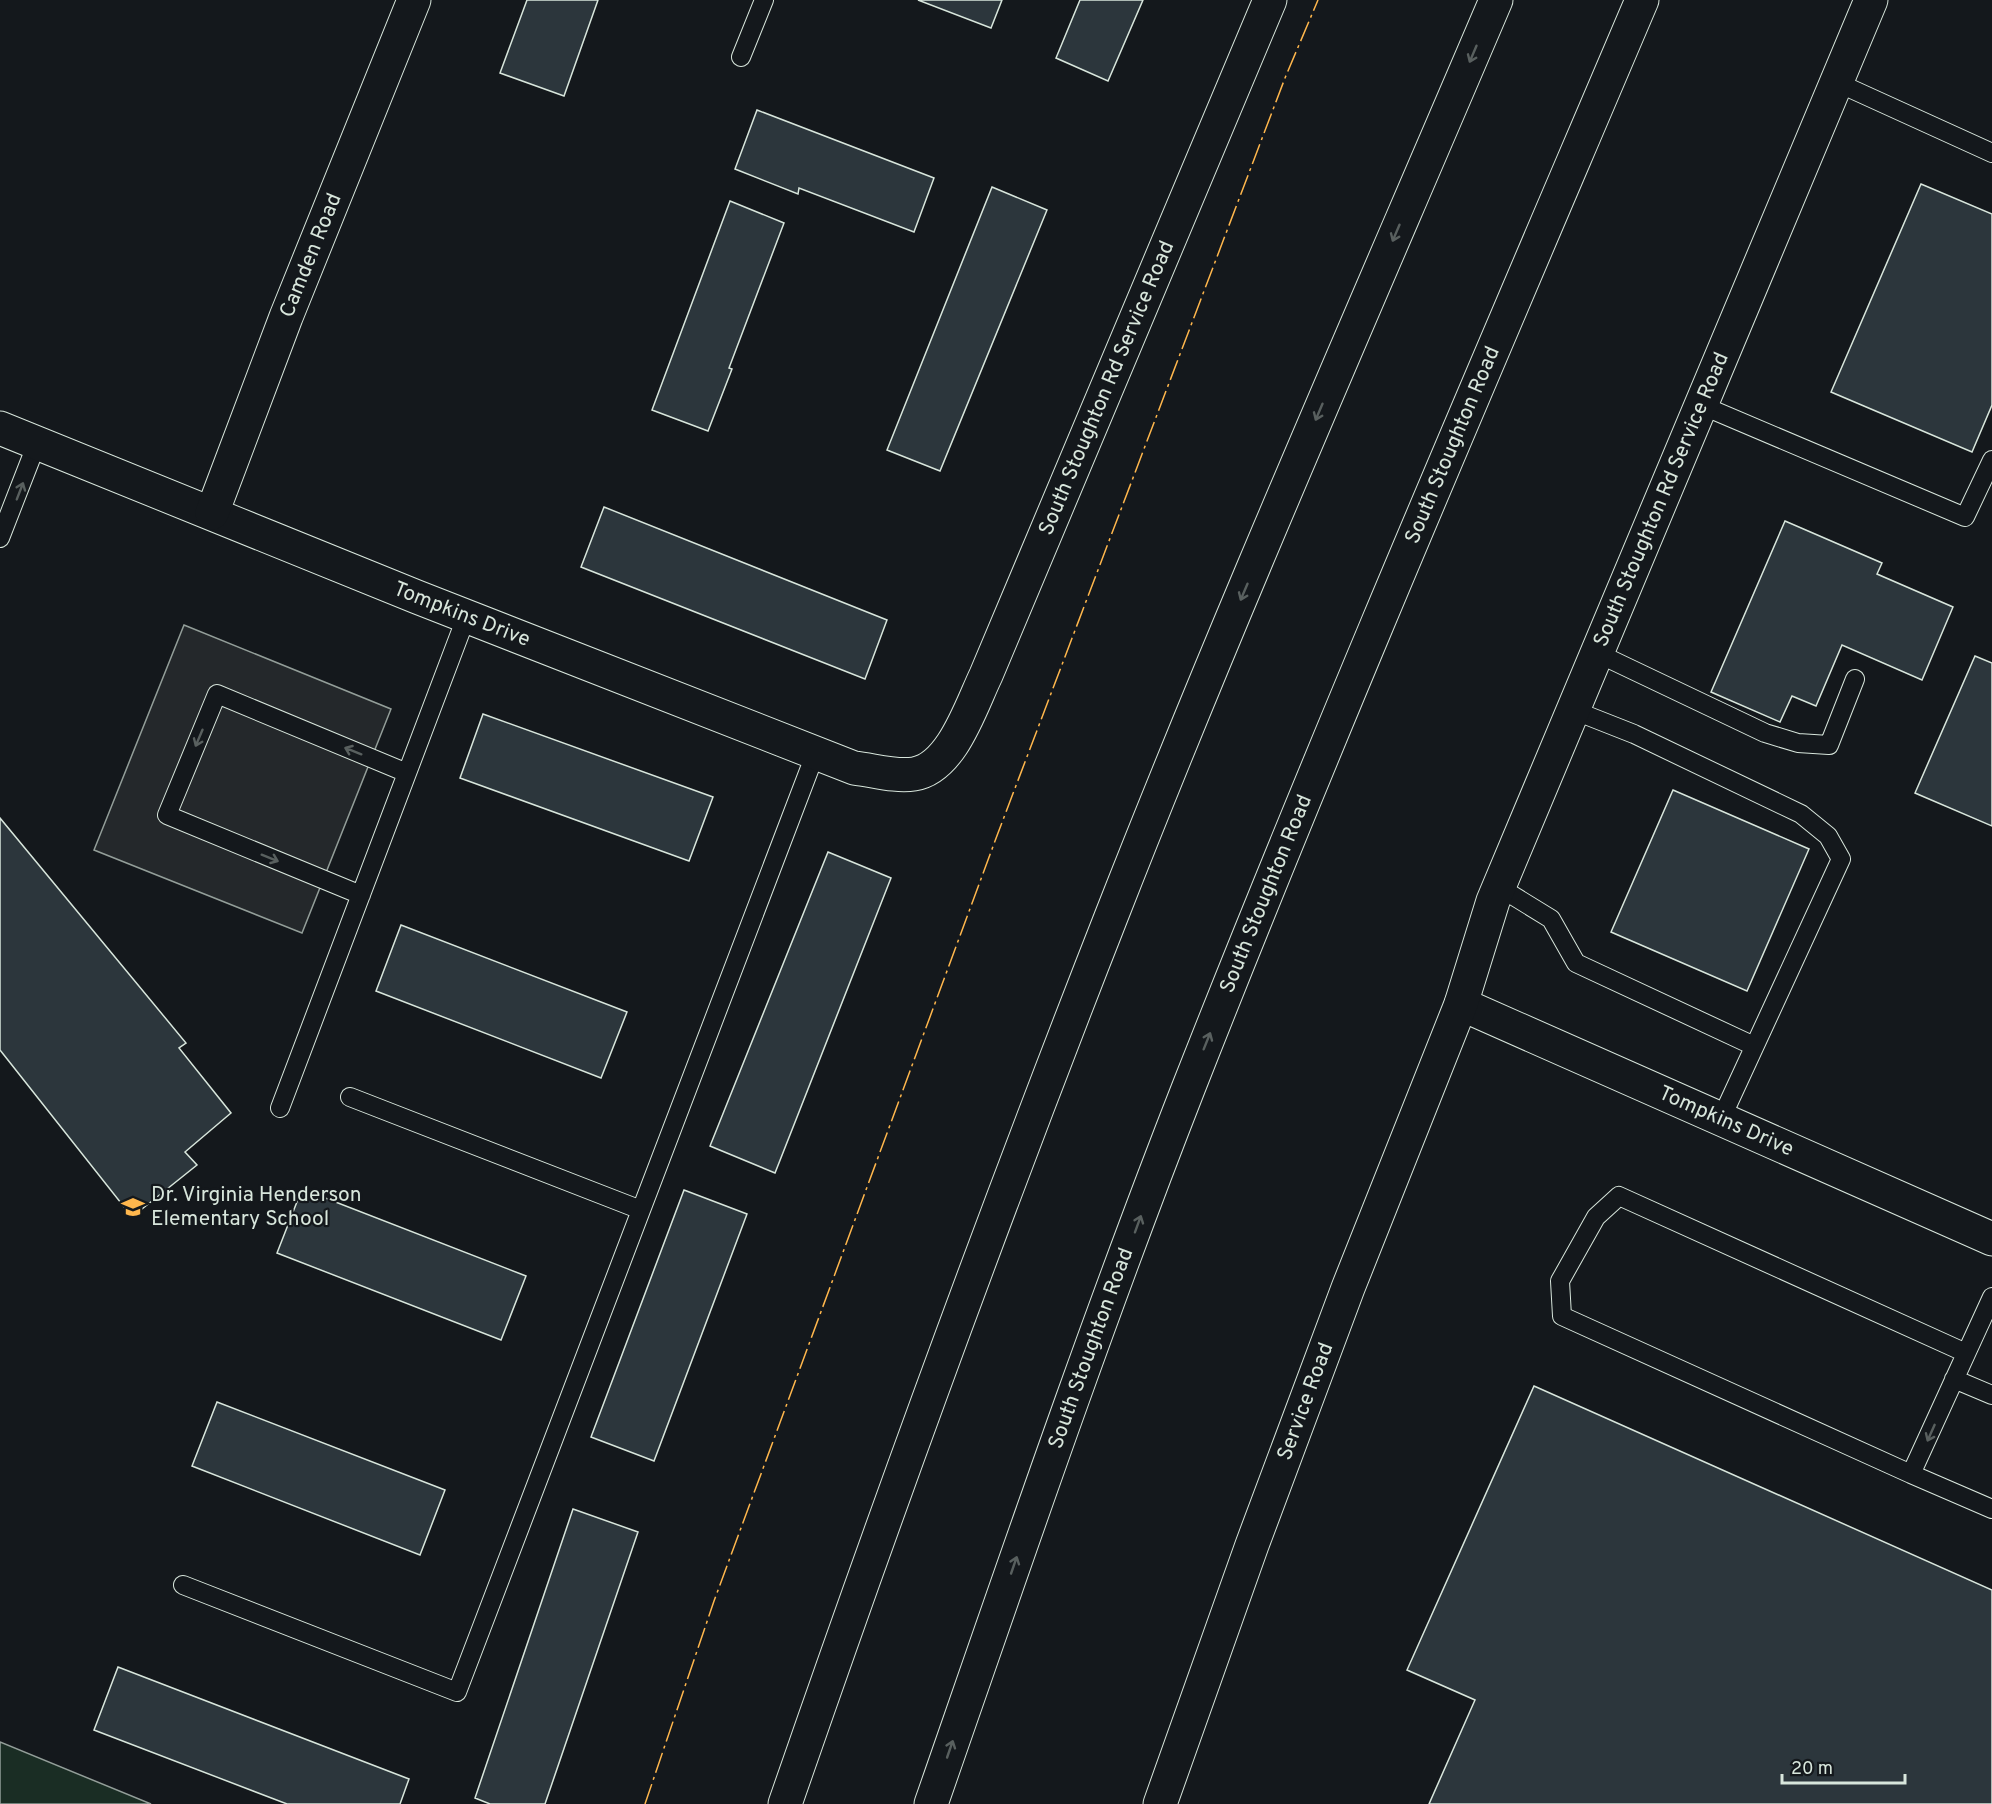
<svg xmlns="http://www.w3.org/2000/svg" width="1992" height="1804" font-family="Overpass,sans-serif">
<rect width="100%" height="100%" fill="#14181c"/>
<path fill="#1a2d24" stroke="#939e99" stroke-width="1.5" d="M0,1742L151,1804H0Z"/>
<path fill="#24282b" stroke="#939e99" stroke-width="1.5" d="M184,625L391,709L302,933L94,850Z"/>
<path fill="#2c363c" stroke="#d8e6dc" stroke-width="1.5" d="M527,0H598L564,96L500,73Z
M918,0H1002L991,28Z
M1080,0H1143L1108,81L1056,58Z
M757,110L934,178L914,232L799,188L798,194L735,169Z
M1921,184L1992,214V405L1972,452L1831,392Z
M992,187L1047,210L940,471L887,450Z
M730,201L784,223L729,368L732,369L708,431L652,410Z
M604,507L887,620L865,679L581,567Z
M1785,521L1882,563L1877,574L1953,607L1922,680L1842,645L1816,706L1792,696L1780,722L1711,692Z
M1975,656L1992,663V826L1915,793Z
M483,714L713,797L689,861L460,778Z
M1673,790L1809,849L1747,991L1611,932Z
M0,818L186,1043L179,1048L231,1113L185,1152L197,1165L132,1217L0,1050Z
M828,852L891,878L775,1173L710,1146Z
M401,925L627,1012L601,1078L376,991Z
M302,1189L526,1276L501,1340L277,1253Z
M684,1190L747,1214L654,1461L591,1437Z
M1534,1386L1992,1590V1804H1429L1475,1700L1407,1670Z
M217,1402L445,1490L420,1555L192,1466Z
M573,1509L638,1532L545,1804H490L475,1798Z
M118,1667L409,1779L400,1804H287L94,1730Z"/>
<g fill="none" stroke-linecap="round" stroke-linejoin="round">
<g stroke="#d8e6dc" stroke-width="20">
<path id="service" d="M741,57L764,0
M1836,82L1992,153
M1701,405L1965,517L1992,460
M0,538L37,443
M1597,653L1765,733L1798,743L1829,745L1855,679
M1573,710L1634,734L1801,814L1828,836L1841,859L1721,1119
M1499,887L1551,919L1576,963L1754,1046
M361,895L167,815L217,694L407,773
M350,1097L641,1210
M280,1108L467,615
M1992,1297L1911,1474L1992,1509
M1954,1379L1992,1395
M1911,1474L1562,1316L1560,1281L1596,1217L1619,1196L1966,1353
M183,1585L457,1692L816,752"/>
</g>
<g stroke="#d8e6dc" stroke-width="35">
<g id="minor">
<path id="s1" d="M0,428L417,597L854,768C873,770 895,777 914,774C952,768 971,706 986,675L1270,0"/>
<path id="s2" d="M212,513L286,317L414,0"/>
<path id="s3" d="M1461,1004L1992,1239"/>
</g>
</g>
<g stroke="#d8e6dc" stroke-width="35">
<g id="tertiary">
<path id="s4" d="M1160,1804L1252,1545L1348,1288L1461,1004L1493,901L1871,0"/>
</g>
</g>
<g stroke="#d8e6dc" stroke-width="35">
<g id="primary">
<path d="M785,1804C888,1506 996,1210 1111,917C1232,608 1366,305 1496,0"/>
<path id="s5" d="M931,1804C1014,1565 1096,1324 1188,1089C1332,723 1488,362 1642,0"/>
</g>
</g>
<use href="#service" stroke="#14181c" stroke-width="18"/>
<use href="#minor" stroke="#14181c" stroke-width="33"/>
<use href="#tertiary" stroke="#14181c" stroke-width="33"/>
<use href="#primary" stroke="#14181c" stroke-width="33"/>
<path stroke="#ffb74d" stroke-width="1.5" stroke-dasharray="21 4.5 3 4.5" stroke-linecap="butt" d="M645,1804L714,1601L998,833L1285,78L1318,0"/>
</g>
<defs><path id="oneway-shaft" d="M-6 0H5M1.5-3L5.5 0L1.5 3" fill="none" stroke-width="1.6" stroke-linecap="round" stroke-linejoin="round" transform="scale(1.5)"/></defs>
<g stroke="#59605f">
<use href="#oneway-shaft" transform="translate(1473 54) rotate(113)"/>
<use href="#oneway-shaft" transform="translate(1396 233) rotate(113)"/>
<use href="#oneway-shaft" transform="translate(1319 412) rotate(113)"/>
<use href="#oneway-shaft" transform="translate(20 491) rotate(-69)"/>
<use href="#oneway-shaft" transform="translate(1244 592) rotate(113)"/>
<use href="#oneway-shaft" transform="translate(199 738) rotate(113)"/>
<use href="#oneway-shaft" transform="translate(353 751) rotate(-158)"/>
<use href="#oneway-shaft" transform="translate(270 858) rotate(22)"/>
<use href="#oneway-shaft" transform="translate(1207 1041) rotate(-68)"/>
<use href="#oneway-shaft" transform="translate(1138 1224) rotate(-70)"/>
<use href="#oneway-shaft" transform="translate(1931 1433) rotate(114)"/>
<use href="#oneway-shaft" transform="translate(1014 1565) rotate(-71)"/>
<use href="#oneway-shaft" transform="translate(950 1749) rotate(-71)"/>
</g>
<defs>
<g id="school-bare" transform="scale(1.8)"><path d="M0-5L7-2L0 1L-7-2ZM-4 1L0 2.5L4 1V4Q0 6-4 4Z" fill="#ffb74d" stroke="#14181c" stroke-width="2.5" paint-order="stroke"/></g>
</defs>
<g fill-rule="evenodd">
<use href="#school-bare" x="133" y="1207"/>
</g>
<g text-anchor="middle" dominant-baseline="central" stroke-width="4.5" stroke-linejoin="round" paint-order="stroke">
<g font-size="21" fill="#d8e6dc" stroke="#14181c">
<text stroke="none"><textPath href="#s2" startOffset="276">Camden Road</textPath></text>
<text stroke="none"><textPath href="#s1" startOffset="1418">South Stoughton Rd Service Road</textPath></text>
<text stroke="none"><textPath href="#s5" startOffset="1456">South Stoughton Road</textPath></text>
<text stroke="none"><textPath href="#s4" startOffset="1398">South Stoughton Rd Service Road</textPath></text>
<text stroke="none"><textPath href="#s1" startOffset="498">Tompkins Drive</textPath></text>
<text stroke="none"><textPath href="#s5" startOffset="970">South Stoughton Road</textPath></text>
<text stroke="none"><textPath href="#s3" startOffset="290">Tompkins Drive</textPath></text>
<text stroke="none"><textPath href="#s5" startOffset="483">South Stoughton Road</textPath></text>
<text stroke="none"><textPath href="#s4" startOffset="428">Service Road</textPath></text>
</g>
<g font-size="21" fill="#d8e6dc" stroke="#14181c" text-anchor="start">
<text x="151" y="1195">Dr. Virginia Henderson<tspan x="151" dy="24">Elementary School</tspan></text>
</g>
</g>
<path d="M1782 1774v9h123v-9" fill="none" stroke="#d8e6dc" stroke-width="3"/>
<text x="1791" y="1774" font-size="18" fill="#d8e6dc" stroke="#14181c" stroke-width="4.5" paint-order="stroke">20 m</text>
</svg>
